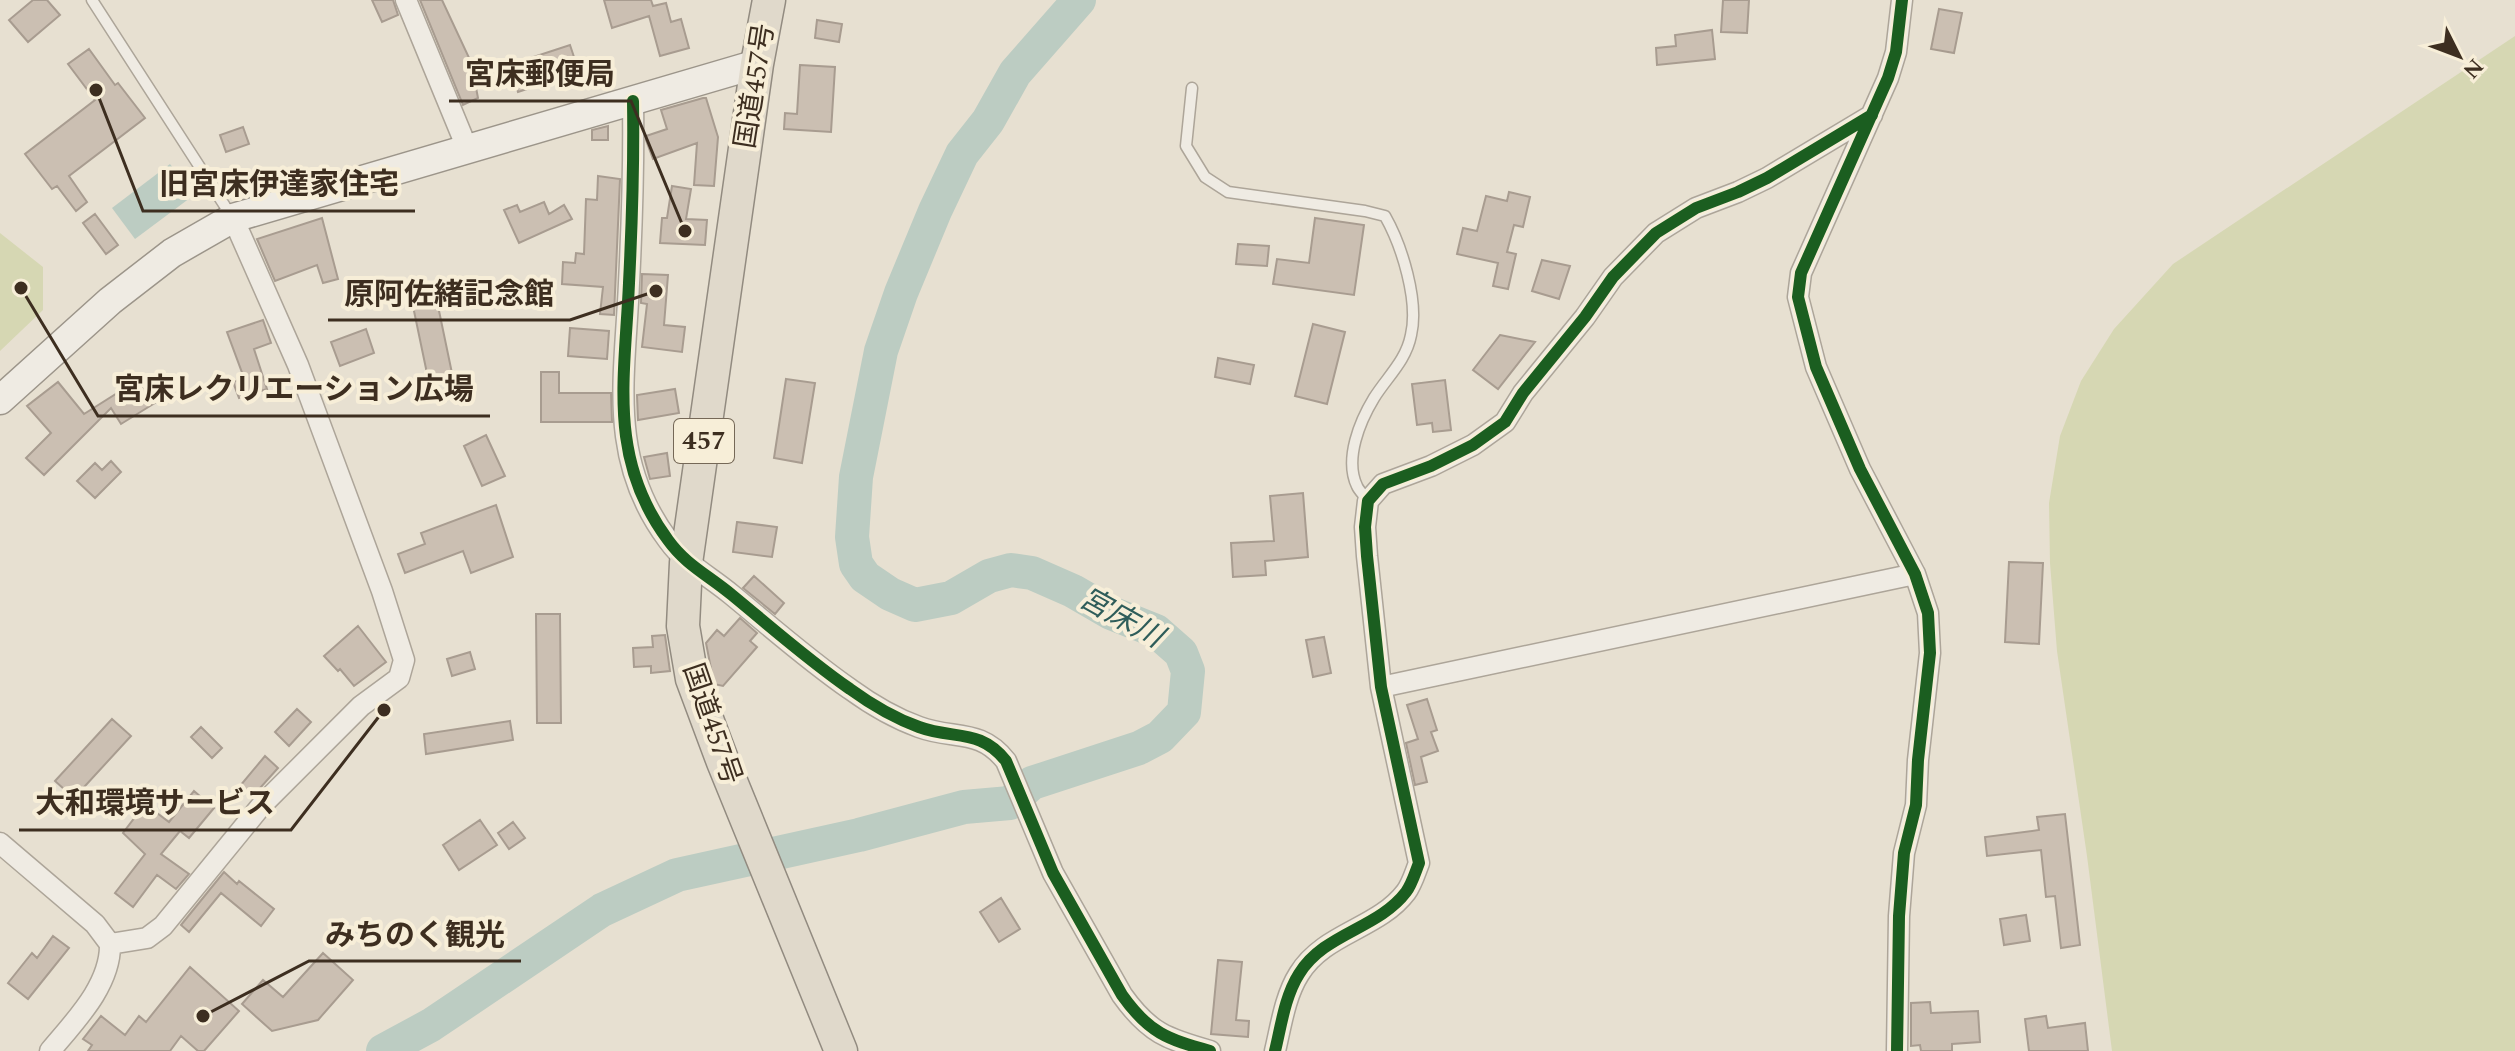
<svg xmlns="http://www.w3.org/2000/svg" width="2515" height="1051" font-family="Spectral,'Noto Sans JP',serif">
<rect width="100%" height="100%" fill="#e7e0d1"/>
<path fill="#d6d7b3" d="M2515,36V1051H2112L2087,856L2057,651L2050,563L2049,503L2060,436L2081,381L2114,329L2173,264Z
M0,233L43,267V310L0,351Z"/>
<path fill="#bcccc2" d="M170,164L194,195L135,239L112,208Z"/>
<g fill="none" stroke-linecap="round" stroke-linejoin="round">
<path stroke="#bcccc2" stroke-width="34" d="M383,1051L431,1025L602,910L677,875L859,835L964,807L1010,803L1032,783L1139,748L1160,737L1184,712L1188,671L1181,653L1156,631L1111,613L1073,591L1032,573L1011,570L989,576L951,598L915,605L890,594L865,577L856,564L852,537L856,477L881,351L901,293L935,211L962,154L988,121L1015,73L1079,0"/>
</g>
<path fill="#cbbfb2" stroke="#a89c90" stroke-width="2" d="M33,0H47L60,15L28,42L9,20Z
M372,0H393L398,15L382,22Z
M420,0H442L471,62L478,98L463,105Z
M604,0H651L653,6L666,3L671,22L681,19L689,48L660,56L649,16L612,28Z
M1723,0H1749L1747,33L1721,32Z
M1939,9L1962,13L1954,53L1931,49Z
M817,20L842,24L839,42L815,38Z
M1712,30L1715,59L1657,65L1656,48L1676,46L1675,35Z
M570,45L579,72L518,92L509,65Z
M89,49L115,85L118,83L145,118L69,176L87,202L76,211L57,186L52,189L25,154L95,100L68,64Z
M800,65L835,67L831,132L784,129L785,113L797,114Z
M703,98H706L718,137L714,186L694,185L697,143L653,159L646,140V136L667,129L661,110Z
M608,126V140H592V130Z
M243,127L249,144L226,152L220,135Z
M598,176L620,179L614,315L600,314L603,287L562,284L563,262L575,263L576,253L584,254L586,199L597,200Z
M672,186L691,189L686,219L707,220L705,245L660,243L662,218H667Z
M1509,192L1530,197L1523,227L1514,225L1507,252L1516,254L1508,289L1493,286L1498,263L1457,254L1463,228L1477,231L1486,196L1507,201Z
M544,202L549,214L564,205L572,219L519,243L504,210L517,205L520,212Z
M95,214L118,245L106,254L83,223Z
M322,218L338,279L323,283L317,265L275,281L257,239Z
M1315,218L1364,225L1354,295L1273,284L1277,259L1309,263Z
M1238,244L1269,246L1267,266L1236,264Z
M1542,260L1570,266L1559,299L1532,291Z
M642,274L668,275L664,325L685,327L682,352L642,347L647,304L641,303Z
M433,282L453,378L429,383L409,287Z
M263,320L271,343L254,349L267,389L239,398L233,382L244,378L227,332Z
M1313,324L1345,332L1327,404L1295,396Z
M570,328L609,331L607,359L568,356Z
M366,329L374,353L340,366L331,342Z
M1500,335L1535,342L1498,389L1473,370Z
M1218,358L1254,365L1250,384L1215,377Z
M541,372H559V393H611L612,422H541Z
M786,379L815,383L802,463L774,458Z
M138,380L144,391L155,385L163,398L121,424L111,408L44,475L26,458L51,433L27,406L58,382L84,414Z
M1445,380L1451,430L1433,432L1432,423L1417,425L1412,384Z
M675,389L679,413L638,420L637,395Z
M486,435L505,476L482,486L464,446Z
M667,453L670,476L650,479L644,457Z
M111,461L121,472L95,498L77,481L95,463L102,470Z
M1303,493L1308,557L1265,561L1266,575L1233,577L1231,543L1274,541L1270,496Z
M496,505L513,557L471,573L463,551L405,573L398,554L425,544L421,533Z
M737,522L777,527L772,557L733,552Z
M2009,562L2043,563L2039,644L2005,642Z
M754,576L784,603L775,614L743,588Z
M536,614H560L561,723H537Z
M740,618L757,633L750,641L757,647L723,686L714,684L706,643L717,630L724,636Z
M358,626L386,662L354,686L340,669L338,671L324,656Z
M665,635L670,671L651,673V666L634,667L633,648L653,647L652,636Z
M1324,637L1331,673L1313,677L1306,640Z
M470,652L475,669L452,676L447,659Z
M1427,699L1437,730L1431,732L1438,751L1421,757L1427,782L1415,785L1406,743L1418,739L1407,705Z
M297,709L311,722L289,746L275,732Z
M112,719L131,736L74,798L55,781Z
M510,721L513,740L426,754L424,734Z
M201,727L222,748L212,758L191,737Z
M265,756L278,768L252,797L240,786Z
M194,791L214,808L189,838L180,831L161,854L189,874L176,889L157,875L133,907L115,893L145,854L123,833L145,804L169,822Z
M2065,814L2080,945L2061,948L2055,896L2046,897L2041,850L1987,856L1985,837L2039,830L2037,817Z
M480,820L497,845L459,870L443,845Z
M513,822L525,838L509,849L498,833Z
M224,872L237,884L239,881L274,909L261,926L221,893L189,932L181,925Z
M1001,898L1020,929L999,942L980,912Z
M2026,915L2030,941L2004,945L2000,919Z
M53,936L69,948L28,999L8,983L32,953L37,958Z
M323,953L353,980L318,1020L272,1031L242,1004L263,980L283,997Z
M1218,960L1242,962L1236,1020L1249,1021L1248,1037L1211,1034Z
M190,967L239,1011L204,1051H198L181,1036L170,1051H88L92,1045L83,1039L101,1016L125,1035L139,1016L146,1022Z
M1930,1002L1931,1013L1978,1011L1980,1042L1952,1044V1051H1921L1920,1045L1911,1046V1003Z
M2046,1016L2048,1028L2085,1023L2088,1051H2029L2025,1019Z"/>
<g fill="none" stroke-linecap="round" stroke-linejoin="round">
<g stroke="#ada599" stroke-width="13">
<path id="service" d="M92,0L232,217
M1192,88L1186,146L1205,177L1228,192L1365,211L1385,216C1402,246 1419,301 1411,335C1406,361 1387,377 1374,398C1360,421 1344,459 1357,486C1359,491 1365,496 1368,501"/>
</g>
<g stroke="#ada599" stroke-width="23">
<path id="minor" d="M406,0L467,148
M633,101C634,162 632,223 629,283C625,378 607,458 668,540C686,565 708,575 732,595C771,627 808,660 850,689C872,705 894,718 919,727C954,740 980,728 1006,761L1053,873L1122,995C1149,1033 1167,1039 1210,1051
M1381,687L1915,574
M0,843L95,924L110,944C111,985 75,1021 50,1051
M110,944L147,938L163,926L261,806L361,706L399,678L404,660L382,591L298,365L233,218
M1275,1051C1281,1026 1285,996 1299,974C1324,933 1378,929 1406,892C1412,884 1415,873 1419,863L1381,687L1367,556L1365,527L1368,501L1383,484L1431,466L1473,445L1505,422L1523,393L1585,317L1613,277L1656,233L1696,208L1738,192L1767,178L1872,115
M1897,1051L1899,916L1904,853L1916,805L1918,760L1930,653L1928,613L1915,574L1860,469L1816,367L1798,297L1801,273L1888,78L1896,52L1902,0"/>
</g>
<g stroke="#9c958a" stroke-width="31">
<path id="secondary" d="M0,400L110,301L172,253L233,218L757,64"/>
</g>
<g stroke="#928b80" stroke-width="35">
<path id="trunk" d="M769,0L757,64L686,563L683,626L692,679L723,762L841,1051"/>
</g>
<use href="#service" stroke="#efebe3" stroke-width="10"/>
<use href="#minor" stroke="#efebe3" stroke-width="20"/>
<use href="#secondary" stroke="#efebe3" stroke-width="28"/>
<use href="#trunk" stroke="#e0d9cb" stroke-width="32"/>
<g stroke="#f7eed8" stroke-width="17">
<path id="cycleway" d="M633,101C634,162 632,223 629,283C625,378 607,458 668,540C686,565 708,575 732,595C771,627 808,660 850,689C872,705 894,718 919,727C954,740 980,728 1006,761L1053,873L1122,995C1149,1033 1167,1039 1210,1051
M1275,1051C1281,1026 1285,996 1299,974C1324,933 1378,929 1406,892C1412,884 1415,873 1419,863L1381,687L1367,556L1365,527L1368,501L1383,484L1431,466L1473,445L1505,422L1523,393L1585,317L1613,277L1656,233L1696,208L1738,192L1767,178L1872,115
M1897,1051L1899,916L1904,853L1916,805L1918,760L1930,653L1928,613L1915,574L1860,469L1816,367L1798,297L1801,273L1888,78L1896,52L1902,0"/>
</g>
<use href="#cycleway" stroke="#1b5e20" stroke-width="12"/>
</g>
<g text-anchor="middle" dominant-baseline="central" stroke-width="8" stroke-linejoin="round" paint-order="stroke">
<rect fill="#f7eed8" stroke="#756857" stroke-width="2" x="674" y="419" width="60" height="44" rx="6"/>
<g font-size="26" font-weight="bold" fill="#3d2e20">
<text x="704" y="441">457</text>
</g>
<g font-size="28" fill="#3d2e20" stroke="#f7eed8">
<text transform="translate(755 86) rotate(-81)">国道457号</text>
<text transform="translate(712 724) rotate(71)">国道457号</text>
</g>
<g font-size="30" font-style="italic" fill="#2f5d5a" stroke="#f7eed8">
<text transform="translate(1121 618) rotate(29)">宮床川</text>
</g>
</g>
<path fill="none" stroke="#3d2e20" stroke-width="3" d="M685 231L631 101H449M96 90L143 211H415M656 291L570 320H328M21 288L98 416H490M384 710L291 830H19M203 1016L309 961H521"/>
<g fill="#3d2e20" stroke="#f7eed8" stroke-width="3">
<circle cx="685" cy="231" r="8"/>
<circle cx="96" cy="90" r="8"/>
<circle cx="656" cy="291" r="8"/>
<circle cx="21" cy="288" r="8"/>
<circle cx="384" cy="710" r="8"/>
<circle cx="203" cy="1016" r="8"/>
</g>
<g font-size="30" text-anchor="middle" font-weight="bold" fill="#3d2e20" stroke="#f7eed8" stroke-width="8" stroke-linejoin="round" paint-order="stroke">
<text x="540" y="84">宮床郵便局</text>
<text x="279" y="194">旧宮床伊達家住宅</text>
<text x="449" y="304">原阿佐緒記念館</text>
<text x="294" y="399">宮床レクリエーション広場</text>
<text x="155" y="813">大和環境サービス</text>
<text x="415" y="945">みちのく観光</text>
</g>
<g transform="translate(2459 56) rotate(132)" stroke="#f7eed8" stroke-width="6" paint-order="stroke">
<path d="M0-6L14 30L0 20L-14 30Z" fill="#3d2e20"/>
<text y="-12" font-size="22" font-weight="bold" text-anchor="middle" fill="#3d2e20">N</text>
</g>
</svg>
